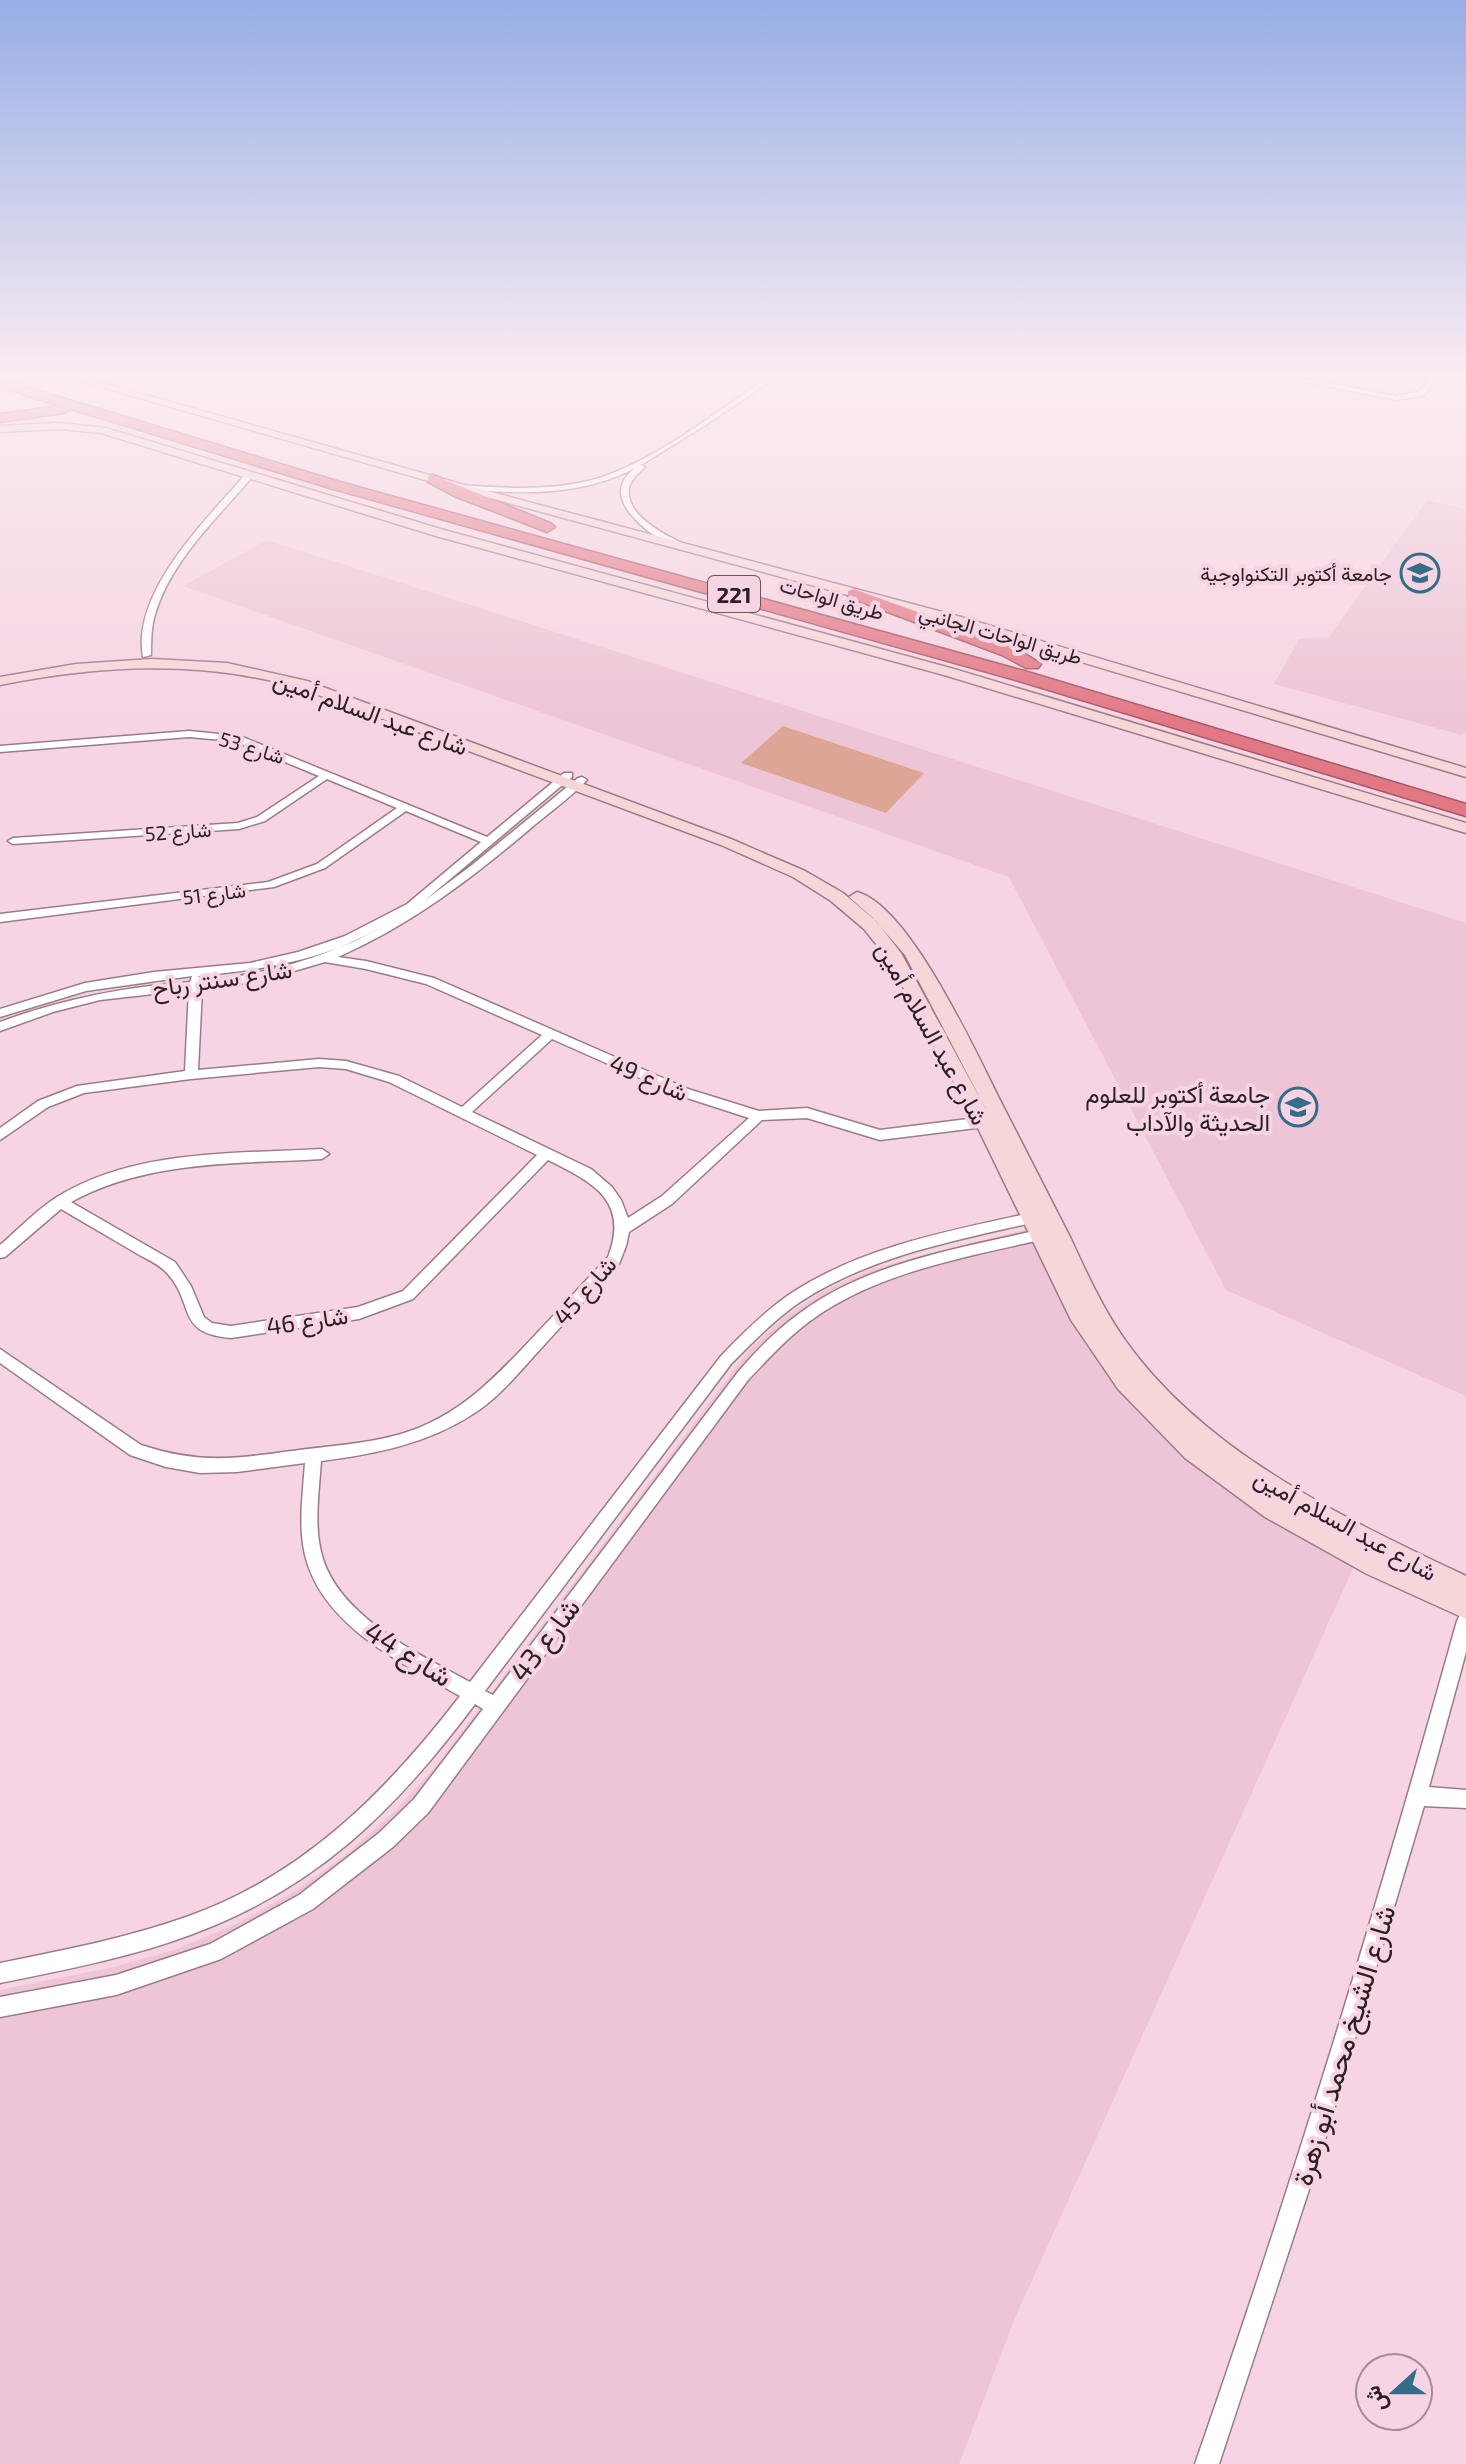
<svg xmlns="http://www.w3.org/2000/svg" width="1466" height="2464" font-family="'Exo 2',Vazirmatn,sans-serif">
<rect width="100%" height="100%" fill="#f6d4e3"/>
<path fill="#edc5d6" d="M1427,500L1466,509V731L1462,735L1274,684L1299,639L1329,637Z
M267,540L1466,923V1396L1226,1290L1009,877L183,586Z
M1044,1225L1128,1375L1363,1546L1015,2318L959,2464H0V1990L114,1967L177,1949L238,1923L295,1891L348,1853L395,1811L436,1766L750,1349L786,1316L827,1289L872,1269Z"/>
<path fill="#dca595" d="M783,726L924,773L886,813L741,763Z"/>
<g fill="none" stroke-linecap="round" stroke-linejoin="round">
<g stroke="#9a7c89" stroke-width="3">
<path id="street" d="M768,377H777L704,426L641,465L645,467C639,473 631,479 629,488C625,514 661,533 680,542V546C660,545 619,513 621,490C622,480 628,474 635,468C580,497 519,494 459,489L455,487L459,485C502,488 546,491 588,481C649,466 716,412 768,377Z
M1281,377H1296L1396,396L1418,392L1429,381L1414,377H1441L1423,396L1396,400Z
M245,475L252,477C216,520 169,562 154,618C151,630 151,643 151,655L143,657C131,592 206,520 245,475Z
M189,731L240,736L487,837L564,773H572V777L424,901L472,865L578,778L582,777L587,780C571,797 550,812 531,828C471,879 411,925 338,957L366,961L434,978L688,1089L759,1111L807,1108L880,1130L984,1117L991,1122L984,1127L880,1140L807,1118L762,1120L672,1204L629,1232L626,1246L619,1264C591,1294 563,1324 535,1355C516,1376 497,1399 473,1414C427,1444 375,1454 321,1461C319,1492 313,1528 323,1559C341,1617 420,1655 470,1682L721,1356C742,1334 764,1312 790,1294C864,1245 955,1230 1040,1211L1047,1216L1040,1221C958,1240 872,1255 800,1302C774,1320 753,1342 731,1364L485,1691L493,1695L738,1372C757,1350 776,1330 800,1313C870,1261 965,1247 1048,1228L1053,1229L1055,1233L1053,1237L1048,1238C968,1257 878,1271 810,1321C787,1338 768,1359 748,1380L428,1813L393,1847L313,1909L221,1959L116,1995L0,2017V1997L116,1975L210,1944L299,1895L379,1833L414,1799L483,1709L475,1704C396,1810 316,1889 190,1935C128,1958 64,1970 0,1983V1963C64,1950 128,1938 189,1916C304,1875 388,1790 460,1696C402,1663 322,1626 305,1555C298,1525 303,1493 305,1463L237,1472L200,1473L166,1467L130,1455L0,1363V1349L141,1445C199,1464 233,1459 292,1451C328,1446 366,1444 401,1434C459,1417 497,1376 537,1333C561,1308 584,1282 608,1257C630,1200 592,1182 548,1160L413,1299L359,1319L231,1338C175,1333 196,1305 167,1273C159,1264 146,1259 136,1253C111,1238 86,1224 61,1209L5,1257L0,1258V1245C19,1229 36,1210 57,1197C135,1149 234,1154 322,1149L329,1154L322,1159C238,1164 147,1160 71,1202L175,1262L191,1286L204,1317L212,1323L231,1326L358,1307L403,1291L537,1155L389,1082L346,1069L319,1067L191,1079L84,1093L48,1107L0,1140V1128L38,1101L77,1086L185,1071L189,990L100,1000L53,1012L0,1031V1022C62,999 124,987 190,982L192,976L86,991L0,1017V1009L85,983L154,972L250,963L298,952L345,936L407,904L481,842L406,811L325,868L274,887L0,922V914L268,882L317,864L397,808L327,779L265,821L239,829L13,844L8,841L13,838L238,823L257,817L319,776L234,741L189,737L0,752V746ZM403,915C341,953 274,974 202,981L198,976C251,971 304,963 353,942C370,934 387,924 403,915ZM325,962L366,969L426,984L542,1035L462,1107L399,1076L346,1061L319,1059L198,1070L202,989L260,981ZM552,1039L678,1095L749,1118L662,1196L628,1218L621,1200L612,1187L591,1169L472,1112Z
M1466,1613V1652L1429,1787L1466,1790V1808L1424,1806L1322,2150L1219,2464H1195C1292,2186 1378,1905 1457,1621L1460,1615Z"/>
</g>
<g stroke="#9a7c89" stroke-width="3">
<path id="secondary" d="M66,377H82L461,484L961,617L1466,768V777L951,623L453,488Z
M60,423L106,428L444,530L954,669L1466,823V833L944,675L436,536L101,433L60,429L0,432V426Z
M152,659L227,663L307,681L731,839L805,871L843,893L876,921L901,953L989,1115L905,955L873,918L849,897L857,892C910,906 977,1055 1002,1104C1025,1149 1048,1194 1071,1239C1087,1274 1103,1309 1125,1340C1206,1454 1344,1518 1466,1576V1619L1367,1574L1265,1517L1185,1458L1118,1389L1071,1320L975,1122L888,959L864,929L831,901L793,877L721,845L297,687C197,660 101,665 0,685V677L76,664Z"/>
</g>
<g stroke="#a35964" stroke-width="3">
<path id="highway" d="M0,379L340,482L1031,673L1466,804V816L1019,681L330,488L71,409L64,413L0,422V414L60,406L0,387Z
M433,475L552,524L555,527L547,532L542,530L454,496L428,482V476Z
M854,589L1014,647L1041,664L1038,668H1026L1002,655L848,597V591Z"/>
</g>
<use href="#street" fill="#fff" fill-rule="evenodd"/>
<use href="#secondary" fill="#f7d6da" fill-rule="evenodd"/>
<use href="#highway" fill="#e37885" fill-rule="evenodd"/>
</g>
<linearGradient id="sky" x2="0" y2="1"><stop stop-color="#97aee6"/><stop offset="0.52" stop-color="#fbecf2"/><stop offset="1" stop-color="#fbecf2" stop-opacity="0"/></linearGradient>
<rect width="1466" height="722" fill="url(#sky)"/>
<defs>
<g id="university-ring" transform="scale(2)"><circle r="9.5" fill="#f6d4e3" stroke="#356d88" stroke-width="1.5"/><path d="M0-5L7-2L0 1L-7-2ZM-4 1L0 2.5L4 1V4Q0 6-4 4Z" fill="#356d88"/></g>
</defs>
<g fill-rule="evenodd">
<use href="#university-ring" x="1420" y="573"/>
<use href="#university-ring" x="1298" y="1107"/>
</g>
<g text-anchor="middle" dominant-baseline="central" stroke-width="8" stroke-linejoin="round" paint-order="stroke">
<g font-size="20" fill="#2c2026" stroke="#f6d4e3" text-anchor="end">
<text x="1392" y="573">جامعة أكتوبر التكنواوجية</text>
</g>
<g font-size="20" fill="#2c2026" stroke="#f6d4e3">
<text transform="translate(832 598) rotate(16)">طريق الواحات</text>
<text transform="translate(1001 634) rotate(16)">طريق الواحات الجانبي</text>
<text transform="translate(252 747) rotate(17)">شارع 53</text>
<text transform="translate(178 831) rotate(-4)">شارع 52</text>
<text transform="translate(214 893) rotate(-7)">شارع 51</text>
</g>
<rect fill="#f6d4e3" stroke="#69565f" stroke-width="2" x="708" y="576" width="52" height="36" rx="6"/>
<g font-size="22" font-weight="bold" fill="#2c2026">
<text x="734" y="594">221</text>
</g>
<g font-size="24" fill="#2c2026" stroke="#f6d4e3">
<text transform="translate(371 712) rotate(20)">شارع عبد السلام أمين</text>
<text transform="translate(222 978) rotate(-8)">شارع سنتر رباح</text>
<text transform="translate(933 1033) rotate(61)">شارع عبد السلام أمين</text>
<text transform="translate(649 1077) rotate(23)">شارع 49</text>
<text transform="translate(584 1290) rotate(-49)">شارع 45</text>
<text transform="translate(307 1320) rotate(-8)">شارع 46</text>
<text transform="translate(1346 1524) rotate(29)">شارع عبد السلام أمين</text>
</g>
<g font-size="24" fill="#2c2026" stroke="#f6d4e3" text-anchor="end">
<text x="1270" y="1093">جامعة أكتوبر للعلوم<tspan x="1270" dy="28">الحديثة والآداب</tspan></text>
</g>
<g font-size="28" fill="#2c2026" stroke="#f6d4e3">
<text transform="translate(544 1639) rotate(-53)">شارع 43</text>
<text transform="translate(409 1653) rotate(32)">شارع 44</text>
<text transform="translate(1343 2045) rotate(-73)">شارع الشيخ محمد أبو زهرة</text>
</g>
</g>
<g transform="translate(1394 2392) rotate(249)"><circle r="38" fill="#f6d4e3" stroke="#a58c97" stroke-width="2"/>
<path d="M0-6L14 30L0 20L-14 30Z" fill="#356d88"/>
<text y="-12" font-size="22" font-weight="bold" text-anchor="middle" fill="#2c2026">ش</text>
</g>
</svg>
